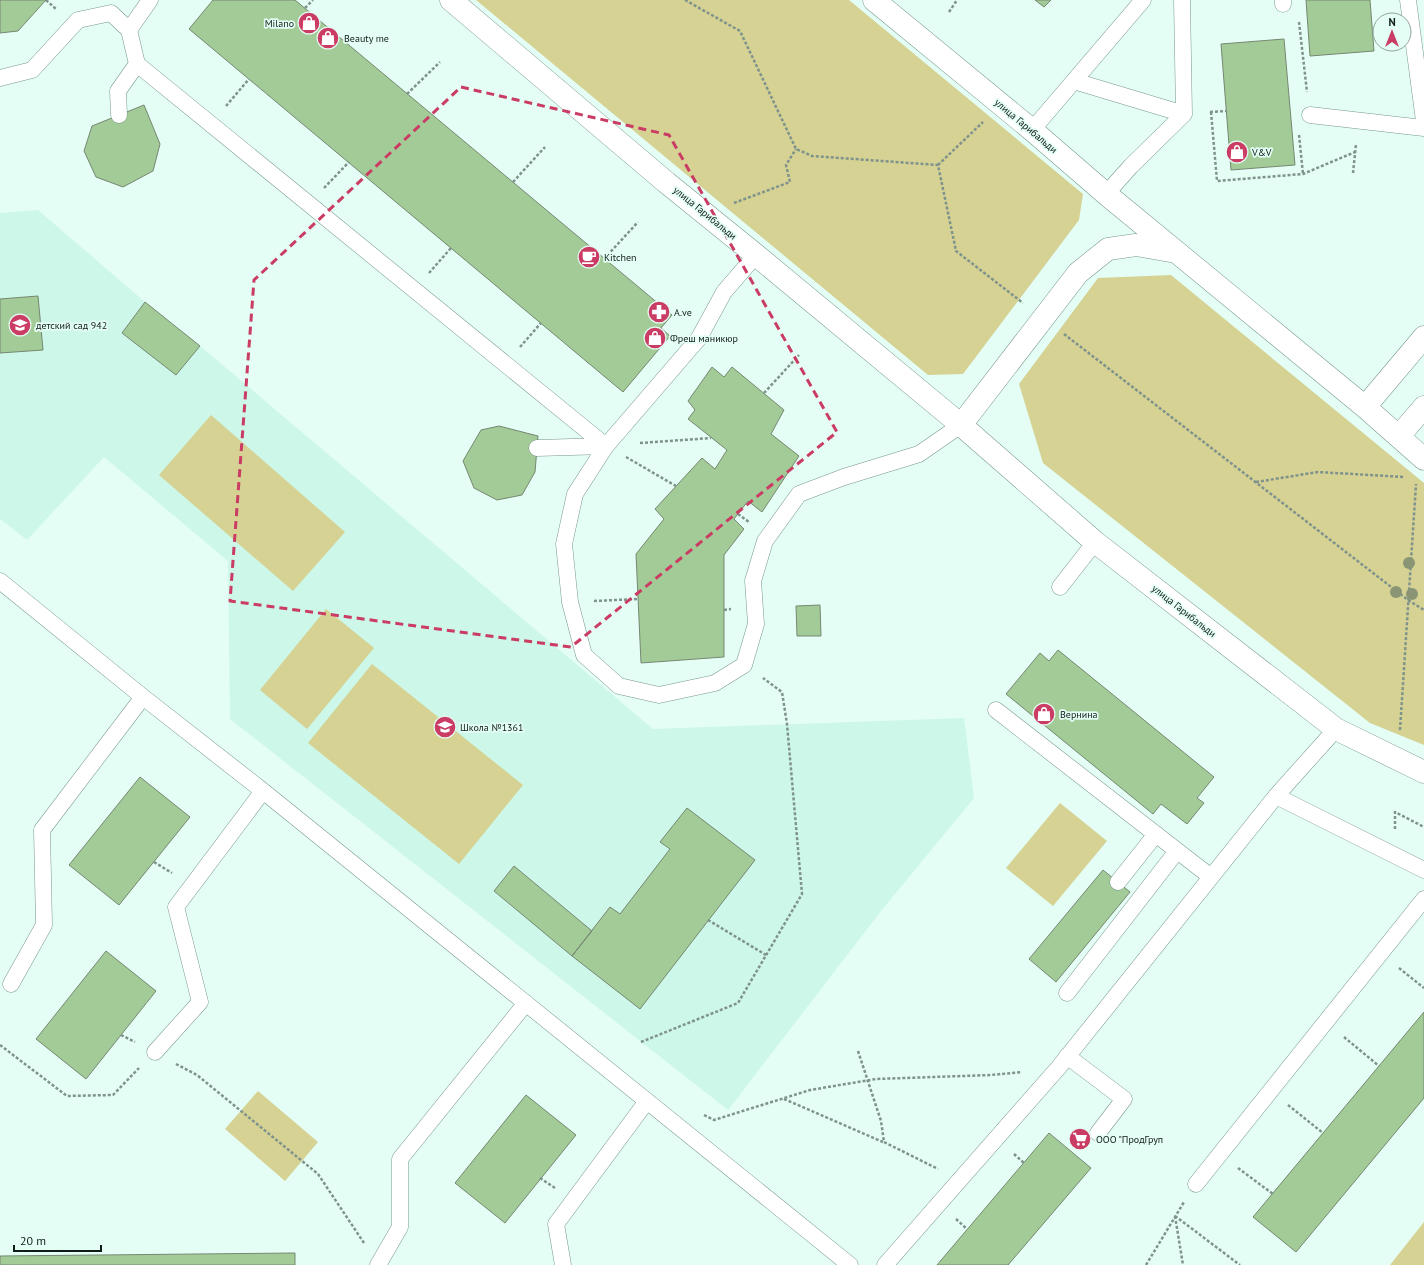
<svg xmlns="http://www.w3.org/2000/svg" width="1424" height="1265" font-family="'PT Sans',sans-serif">
<rect width="100%" height="100%" fill="#e4fef5"/>
<path fill="#cdf7e8" d="M38,210L145,302L122,333L176,375L200,346L653,729L964,718L974,798L881,911L728,1110L230,719L228,561L104,457L27,540L0,519V213Z"/>
<path fill="#d5d294" d="M476,0H849L1083,194L1079,220L963,374L928,375Z
M1171,275L1424,483V745L1370,723L1043,463L1019,384L1098,278Z
M211,415L345,532L293,591L159,475Z
M326,609L374,648L307,729L260,690Z
M372,664L523,785L459,864L308,743Z
M1060,803L1107,841L1053,906L1006,868Z
M258,1091L318,1142L285,1181L225,1129Z
M1424,1222V1265H1390Z"/>
<path fill="#a2cb97" stroke="#768772" d="M0,0H46L18,31L0,33Z
M213,0H295L672,315L661,328L670,336L623,392L189,29Z
M1035,0H1051L1044,7Z
M1306,0H1370L1374,51L1310,56Z
M1284,39L1295,165L1231,170L1221,44Z
M144,105L160,144L153,171L123,187L96,177L84,151L92,126Z
M38,296L43,350L0,353V299Z
M145,302L200,346L176,375L122,333Z
M712,367L724,377L732,367L784,410L771,434L799,456L762,512L748,501L734,519L744,529L724,555V657L641,663L636,554L664,519L655,509L702,458L715,469L727,450L688,419L695,410L688,401Z
M499,426L538,436L535,472L522,495L497,500L474,488L463,461L481,430Z
M820,605L821,636H797L796,606Z
M1058,650L1214,777L1197,798L1204,803L1187,824L1161,804L1153,814L1006,694L1040,653L1049,661Z
M140,777L190,817L119,905L69,865Z
M687,808L755,860L640,1009L572,956L610,907L620,914L670,849L660,842Z
M514,866L592,931L572,956L494,891Z
M1103,870L1130,892L1056,982L1029,959Z
M106,951L156,991L86,1079L36,1039Z
M1424,1012V1098L1296,1252L1253,1217Z
M526,1095L576,1135L505,1223L455,1183Z
M1049,1133L1091,1168L1008,1265H937Z
M295,1253V1265H0V1256Z"/>
<g fill="none" stroke-linecap="round" stroke-linejoin="round">
<g stroke="#79978c" stroke-width="17">
<path id="service" d="M150,0L129,30L137,64L606,446
M1283,0V4
M1408,0L1424,121
M0,78L32,70L78,20L111,13L129,30
M1074,81L1184,114
M119,115L118,91L137,64
M1310,115L1424,128
M1032,130L1143,0
M1106,194L1131,166L1184,114L1182,0
M756,255L724,292L699,338L606,446L575,494L564,544L570,602L584,655L619,686L659,695L715,683L744,665L756,624L753,581L765,541L799,494L844,477L919,454L961,425
M537,448L606,446
M0,581L143,697L263,791L850,1265
M1060,587L1095,542
M996,710L1211,877
M1276,796L1424,870
M1118,882L1156,834
M11,984L44,925L42,830L143,697
M1067,993L1177,851
M155,1052L200,1002L176,907L263,791
M1067,1056L1124,1099L1098,1133
M1196,1184L1424,899
M378,1265L400,1227V1159L526,1003
M563,1265L556,1224L647,1101
M885,1265L1059,1067L1276,796L1336,729"/>
</g>
<g stroke="#79978c" stroke-width="23">
<path id="tertiary" d="M451,0L667,183L756,255L961,425L1095,542L1336,729L1424,772
M874,0L1032,130L1106,194L1365,407L1424,459
M1365,407L1424,337
M961,425L1078,273L1108,249L1136,245L1176,252
M1399,436L1424,407"/>
</g>
<path stroke="#7f928b" stroke-width="2.5" stroke-dasharray="3 2" stroke-linecap="butt" d="M46,0L56,9
M685,0L740,31L796,149L812,156L938,165L956,251L1023,303
M305,8L313,0
M949,12L957,0
M1299,22L1307,92
M407,94L440,62
M226,106L249,79
M1210,112L1226,111
M1211,112L1217,181L1303,174L1355,152
M1299,135L1303,174
M938,165L983,122
M1353,173L1356,144
M513,182L545,147
M324,188L349,162
M734,203L790,182L786,165L796,149
M604,259L638,222
M429,273L451,248
M1064,334L1408,600L1424,610
M520,347L541,323
M764,393L799,355
M640,443L711,438
M626,457L676,486
M1256,482L1318,472L1404,477
M738,514L749,522
M594,601L638,599
M724,610L731,609
M1400,730L1416,484
M1395,829V812L1424,827
M154,862L172,873
M708,920L766,955
M1399,968L1424,988
M121,1035L135,1042
M1344,1037L1379,1066
M641,1042L738,1003L802,894L787,724L782,692L763,678
M0,1045L67,1096L113,1095L139,1068
M858,1051L881,1121L884,1142L938,1169
M176,1064L197,1075L318,1174L364,1243
M784,1099L883,1142
M1288,1105L1323,1133
M704,1115L714,1120L810,1090L876,1079L991,1075L1022,1072
M1014,1154L1024,1163
M1238,1168L1273,1194
M540,1178L555,1188
M1175,1216L1240,1265
M1175,1216L1183,1265
M956,1219L967,1229
M1146,1265L1184,1202"/>
<use href="#service" stroke="#fff" stroke-width="16"/>
<use href="#tertiary" stroke="#fff" stroke-width="22"/>
</g>
<g fill="#8a9575">
<circle cx="1409" cy="563" r="6"/>
<circle cx="1396" cy="592" r="6"/>
<circle cx="1412" cy="594" r="6"/>
</g>
<path fill="none" stroke="#ca3c64" stroke-width="3" stroke-dasharray="8 5" stroke-linejoin="round" d="M461,87L669,135L837,432L571,647L230,601L254,280Z"/>
<defs>
<g id="shop-disc" transform="scale(1.15)"><circle r="9.5" fill="#ca3c64" stroke="#e4fef5"/><path d="M-5-2.5h2.3a2.7 3.5 0 0 1 5.4 0H5L5.5 6h-11ZM-1.5-2.5h3a1.5 2.3 0 0 0-3 0Z" fill="#fff"/></g>
<g id="cafe-disc" transform="scale(1.15)"><circle r="9.5" fill="#ca3c64" stroke="#e4fef5"/><path d="M-5.5-4.5H6V0H3Q3 3.5 0 3.5H-2.5Q-5.5 3.5-5.5 0ZM3-3.2v2h1.7v-2ZM-6 4.5H4V6H-6Z" fill="#fff"/></g>
<g id="pharmacy-disc" transform="scale(1.15)"><circle r="9.5" fill="#ca3c64" stroke="#e4fef5"/><path d="M-2-6h4v4h4v4h-4v4h-4v-4h-4v-4h4Z" fill="#fff"/></g>
<g id="school-disc" transform="scale(1.15)"><circle r="9.5" fill="#ca3c64" stroke="#e4fef5"/><path d="M0-5L7-2L0 1L-7-2ZM-4 1L0 2.5L4 1V4Q0 6-4 4Z" fill="#fff"/></g>
<g id="supermarket-disc" transform="scale(1.15)"><circle r="9.5" fill="#ca3c64" stroke="#e4fef5"/><path d="M-6-5.5h2.5l.6 2H6L4.5 2H-2.5L-4.4-4H-6ZM-1.5 3.2a1.3 1.3 0 1 0 .1 0ZM3 3.2a1.3 1.3 0 1 0 .1 0Z" fill="#fff"/></g>
</defs>
<g fill-rule="evenodd">
<use href="#shop-disc" x="309" y="23"/>
<use href="#shop-disc" x="328" y="38"/>
<use href="#shop-disc" x="1237" y="152"/>
<use href="#cafe-disc" x="589" y="257"/>
<use href="#pharmacy-disc" x="659" y="312"/>
<use href="#school-disc" x="20" y="325"/>
<use href="#shop-disc" x="655" y="338"/>
<use href="#shop-disc" x="1044" y="714"/>
<use href="#school-disc" x="445" y="727"/>
<use href="#supermarket-disc" x="1080" y="1139"/>
</g>
<g text-anchor="middle" dominant-baseline="central" stroke-width="3.5" stroke-linejoin="round" paint-order="stroke">
<g font-size="10" fill="#0f1b17" stroke="#e4fef5" text-anchor="start">
<text x="294" y="23" text-anchor="end">Milano</text>
<text x="344" y="38">Beauty me</text>
<text x="1252" y="152">V&amp;V</text>
<text x="604" y="257">Kitchen</text>
<text x="674" y="312">A.ve</text>
<text x="36" y="325">детский сад 942</text>
<text x="670" y="338">Фреш маникюр</text>
<text x="1060" y="714">Вернина</text>
<text x="460" y="727">Школа №1361</text>
<text x="1096" y="1139">ООО "ПродГруп</text>
</g>
<g font-size="10" fill="#0f1b17" stroke="#e4fef5">
<text transform="translate(1026 126) rotate(40)">улица Гарибальди</text>
<text transform="translate(705 213) rotate(39)">улица Гарибальди</text>
<text transform="translate(1184 611) rotate(38)">улица Гарибальди</text>
</g>
</g>
<g transform="translate(1392 32)"><circle r="19" fill="#e4fef5" stroke="#8fa39c"/>
<path d="M0-3L7 15L0 10L-7 15Z" fill="#ca3c64"/>
<text y="-6" font-size="11" font-weight="bold" text-anchor="middle" fill="#0f1b17">N</text>
</g>
<path d="M14 1245v6h87v-6" fill="none" stroke="#0f1b17" stroke-width="2"/>
<text x="20" y="1245" font-size="12" fill="#0f1b17" stroke="#e4fef5" stroke-width="3" paint-order="stroke">20 m</text>
</svg>
